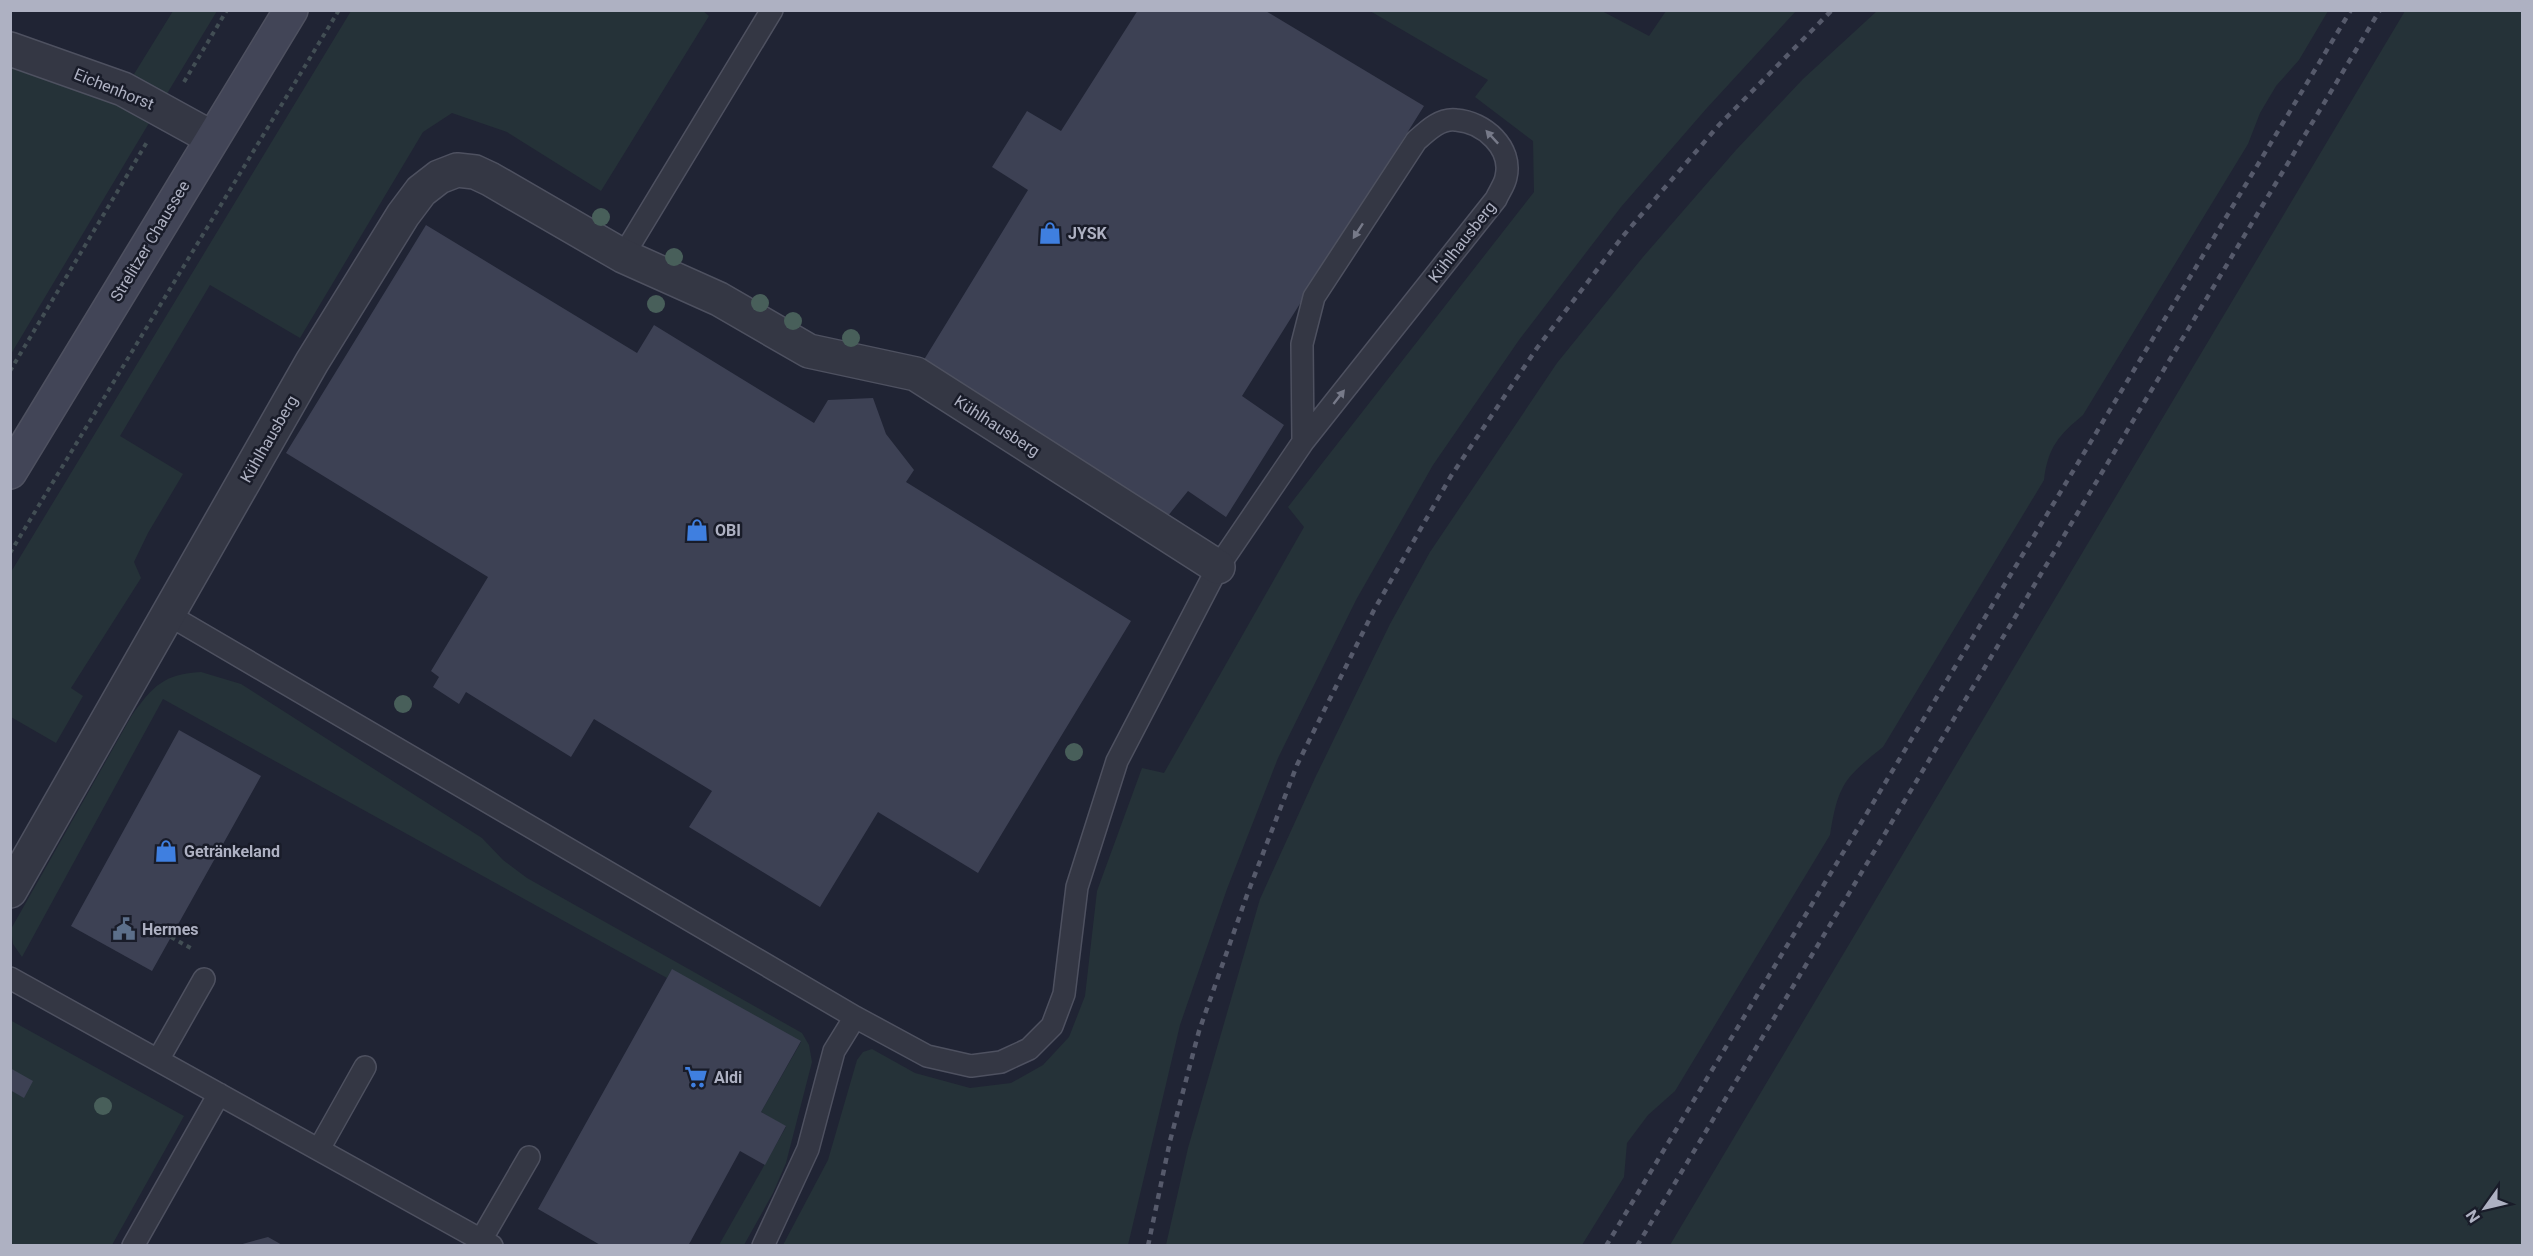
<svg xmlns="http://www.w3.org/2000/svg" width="2533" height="1256" font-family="Roboto,sans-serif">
<rect width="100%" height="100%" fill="#202434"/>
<path fill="#253238" d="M702,10L709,16L601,191L507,132L452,113L423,132L300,338L210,285L120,436L183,474L148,533L134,562L141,578L71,688L83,696L56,743L11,717V572L351,11Z
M173,11H217L165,97L131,79Z
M1370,11H1602L1649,36L1666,11H1796L1706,109L1621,207L1519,340L1433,465L1356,600L1278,758L1227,889L1180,1025L1128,1245H783L828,1160L857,1060L863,1052L872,1049L915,1073L970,1088L1011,1083L1043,1065L1069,1037L1085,996L1097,891L1142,768L1164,773L1304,527L1288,507L1534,192L1533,141L1475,97L1488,80Z
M1877,11H2328L2299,60L2276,86L2260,113L2248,144L2083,415C2059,435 2048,447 2044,480L1883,747C1844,778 1838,785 1830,835L1675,1091L1648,1115L1627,1143L1624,1177L1582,1245H1166L1188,1148L1260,899L1315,778L1390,624L1430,552L1557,363L1643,257L1736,150L1803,79Z
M2405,11H2522V1245H1670Z
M11,61L152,118L11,354Z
M201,672L241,684L482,838L503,860L527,878L802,1033L809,1045L812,1062L786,1163L773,1193L744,1245H719L786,1127L761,1112L801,1042L672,970L667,978L163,699L22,957L13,944L11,929L132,715C153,686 164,674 201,672Z
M10,1020L184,1116L112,1245H11Z"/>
<path fill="#3d4154" d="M1138,10H1264L1424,106L1242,396L1284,425L1226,517L1188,491L1167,517L922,363L1028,190L992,167L1027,111L1061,131Z
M426,225L637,353L654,325L814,423L828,400L873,398L886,434L914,470L906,482L1131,621L978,873L878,812L820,907L689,827L712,791L594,719L571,757L466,692L459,704L433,687L439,677L431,671L488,577L286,453Z
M179,730L261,776L152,971L71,926Z
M672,969L801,1041L761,1112L786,1126L765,1165L740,1151L688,1246H602L538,1209Z
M10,1068L33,1081L24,1098L10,1090Z
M268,1237L284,1246H239V1245Z"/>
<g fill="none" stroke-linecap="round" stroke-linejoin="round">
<g stroke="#4e5160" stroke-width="24">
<path id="lane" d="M623,256L772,10
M169,615L855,1017L927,1056L971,1066L1001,1062L1029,1049L1052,1026L1064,994L1077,887L1117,761L1218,567L1303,442L1496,199C1499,192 1505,184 1506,177C1513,148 1484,122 1456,120C1440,118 1427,131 1416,141L1314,297L1302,344L1303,442
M10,978L492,1246
M158,1060L204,979
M319,1149L365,1067
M481,1240L529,1157
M133,1246L219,1094
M763,1246L808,1149L834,1051L855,1017"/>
</g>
<g stroke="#4e5160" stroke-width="36">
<path id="street" d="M10,49L123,89L212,138
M10,891L312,362L403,215L421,191L439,177L457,170L475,172L490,179L623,256L719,299L809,351L916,374L1218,567"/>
</g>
<g stroke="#4e5160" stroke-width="36">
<path id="secondary" d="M10,472L291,10"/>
</g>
<path stroke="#424e54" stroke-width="4" stroke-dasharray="4.5 4.5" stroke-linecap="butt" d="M184,82L227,10
M10,371L147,142
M10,553L339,10
M171,937L194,950"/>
<use href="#lane" stroke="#343744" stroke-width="21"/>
<use href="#street" stroke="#343744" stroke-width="33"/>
<use href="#secondary" stroke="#424557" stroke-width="33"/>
<path stroke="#565a6b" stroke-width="4.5" stroke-dasharray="6 6" stroke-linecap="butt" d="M1148,1246L1170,1141L1199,1031L1247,895L1297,765L1374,610L1451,476L1537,348L1623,236L1719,125L1832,10
M1606,1246L2351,10
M1637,1246L2380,10"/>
</g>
<g fill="#485f5a">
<circle cx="601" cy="217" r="9"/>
<circle cx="674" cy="257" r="9"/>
<circle cx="760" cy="303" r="9"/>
<circle cx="656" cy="304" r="9"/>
<circle cx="793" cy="321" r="9"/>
<circle cx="851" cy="338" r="9"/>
<circle cx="403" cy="704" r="9"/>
<circle cx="1074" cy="752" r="9"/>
<circle cx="103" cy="1106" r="9"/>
</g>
<defs><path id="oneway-solid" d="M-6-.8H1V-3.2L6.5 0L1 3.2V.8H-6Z" transform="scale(1.5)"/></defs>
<g fill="#777a89">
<use href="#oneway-solid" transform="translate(1492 137) rotate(-133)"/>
<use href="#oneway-solid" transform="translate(1358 231) rotate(123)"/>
<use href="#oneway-solid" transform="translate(1339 397) rotate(-52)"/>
</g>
<defs>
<g id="shop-bare" transform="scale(1.8)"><path d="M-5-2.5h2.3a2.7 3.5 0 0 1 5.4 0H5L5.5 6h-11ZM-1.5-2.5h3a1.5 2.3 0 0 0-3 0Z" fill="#3f7fe0" stroke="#191c29" stroke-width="2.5" paint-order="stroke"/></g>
<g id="civic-bare" transform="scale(1.8)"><path d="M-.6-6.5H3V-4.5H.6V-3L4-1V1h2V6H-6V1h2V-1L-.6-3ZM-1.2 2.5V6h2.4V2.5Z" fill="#5c6f8a" stroke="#191c29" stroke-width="2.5" paint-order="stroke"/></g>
<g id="supermarket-bare" transform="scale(1.8)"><path d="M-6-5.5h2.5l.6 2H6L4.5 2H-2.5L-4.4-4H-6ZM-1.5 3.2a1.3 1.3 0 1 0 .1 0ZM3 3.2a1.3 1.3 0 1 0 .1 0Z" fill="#3f7fe0" stroke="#191c29" stroke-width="2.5" paint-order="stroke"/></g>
</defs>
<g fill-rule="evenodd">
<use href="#shop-bare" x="1050" y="233"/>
<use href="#shop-bare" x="697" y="530"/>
<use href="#shop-bare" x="166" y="851"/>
<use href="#civic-bare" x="124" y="929"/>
<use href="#supermarket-bare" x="696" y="1077"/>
</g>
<g text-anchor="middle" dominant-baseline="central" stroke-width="5" stroke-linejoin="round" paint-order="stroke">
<g font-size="16" fill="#aeb1c2" stroke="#191c29">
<text transform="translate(114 89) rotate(22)">Eichenhorst</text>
<text transform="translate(150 241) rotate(-59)">Strelitzer Chaussee</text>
<text transform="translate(1462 242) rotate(-52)">Kühlhausberg</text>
<text transform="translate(997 426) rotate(33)">Kühlhausberg</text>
<text transform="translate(269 439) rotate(-60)">Kühlhausberg</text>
</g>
<g font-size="16" font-weight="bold" fill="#aeb1c2" stroke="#191c29" text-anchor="start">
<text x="1068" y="233">JYSK</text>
<text x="715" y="530">OBI</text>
<text x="184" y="851">Getränkeland</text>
<text x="142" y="929">Hermes</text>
<text x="714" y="1077">Aldi</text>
</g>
</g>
<rect width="2533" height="1256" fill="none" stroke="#aeb1c2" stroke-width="24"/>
<g transform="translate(2485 1208) rotate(236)" stroke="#191c29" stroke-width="4.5" paint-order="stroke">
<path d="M0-4.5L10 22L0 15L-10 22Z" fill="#aeb1c2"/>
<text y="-9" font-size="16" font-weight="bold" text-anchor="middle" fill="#aeb1c2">N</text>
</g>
</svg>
